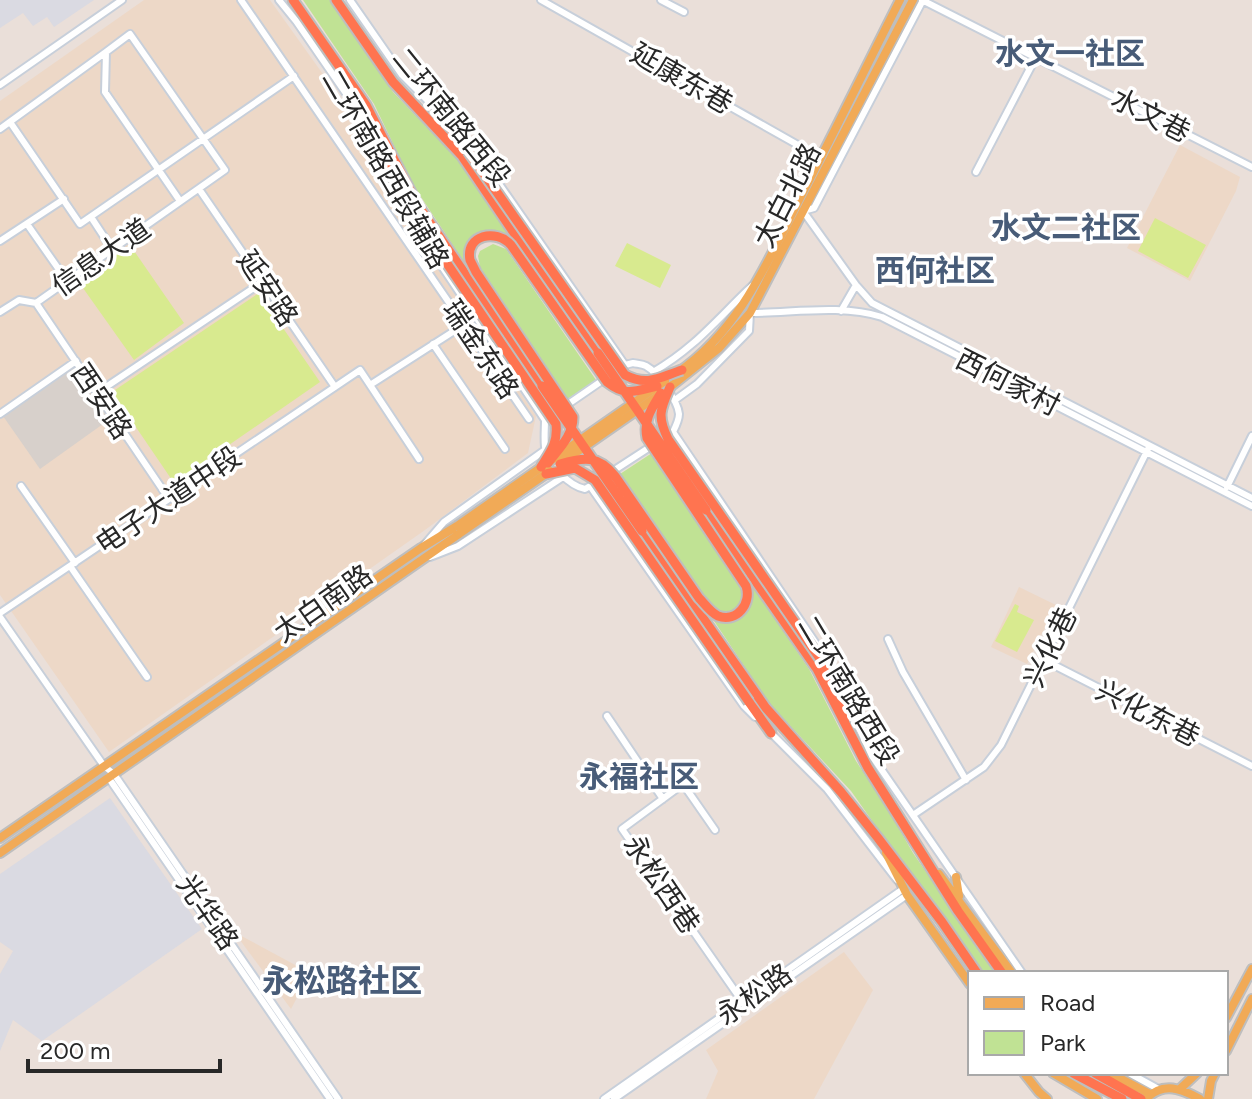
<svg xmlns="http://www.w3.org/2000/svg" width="1252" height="1099" font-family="Figtree,'Noto Sans SC',sans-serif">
<rect width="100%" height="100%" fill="#eadfd9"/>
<path fill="#dadae2" d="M0,0H94L54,27L47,17L33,26L23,13L0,28Z
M110,798L202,929L42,1041L13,1020L0,1051V974L13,951L0,942V874Z"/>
<path fill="#edd8c7" d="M144,0H270L335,91L373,172L536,416L528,453L425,530L109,752L0,595V101Z
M1180,145L1240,177L1236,191L1190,281L1127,248Z
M1019,587L1056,605L1027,664L991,647Z
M234,932L310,973L291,1009Z
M844,952L873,990L814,1099H706L718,1071L706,1050Z"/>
<path fill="#c0e294" d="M303,0H330L393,92L459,161L508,234C480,225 468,237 466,265L413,185L374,104Z
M493,244L506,249L596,380L568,399L480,267L478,256L480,251Z
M652,453L743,588C742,606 741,611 722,614L711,606L620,474Z
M753,587L809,669L856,761L890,813L913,853L996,973H980L851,791L769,703L710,615C738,622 751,622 753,587Z"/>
<path fill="#d8ea8f" d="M1155,218L1206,245L1188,278L1138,251Z
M627,243L671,265L660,288L615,266Z
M130,245L184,323L134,360L78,281Z
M259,293L320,382L174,483L112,392Z
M1015,604L1019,606L1017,612L1034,620L1017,652L995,641Z"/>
<path fill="#d7d0cb" d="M75,367L110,419L40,469L3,416Z"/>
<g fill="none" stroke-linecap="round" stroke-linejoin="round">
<g stroke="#c7cfda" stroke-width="10">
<path id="minor" d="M241,0L529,419
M279,0L296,21L356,108L376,151
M350,0L402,75L438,111
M541,0L821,158
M661,0L684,12
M922,0L1252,167
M923,0L814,208L803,211L856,285L872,303L1252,498
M0,85L122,0
M10,122L80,224L294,76
M0,129L106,52
M457,131L472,145L625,365
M976,172L1036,57
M199,189L335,387
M395,190L406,213L545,420
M91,217L112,249
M27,224L67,281
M0,241L64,199
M36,303L169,499
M841,311L856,285
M0,312L19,300L36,303L225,170L130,34L106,52L105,92L180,201
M433,344L505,449
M633,363C637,364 642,364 646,366C657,372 678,401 679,414C679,420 676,426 673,432L590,486L585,489C569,486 547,463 545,447C544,438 545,428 545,420L625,365Z
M653,372C695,348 718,318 752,286
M370,385L419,459
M97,393L264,281
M675,400L697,384L749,331L750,313C793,313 840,304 882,317L1252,506
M0,414L76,361
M673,432L831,666L840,687
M21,486L75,563
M590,486L744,706L755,717
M1227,487L1252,436
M425,544L444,522L545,450
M430,557L458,546L563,477
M70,566L147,677
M0,613L360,370L370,385L465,324
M0,617L104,766L114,774L338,1099
M888,639L903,672L966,780
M1044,660L1252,766
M845,697L872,756L1022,973
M607,716L663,799
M769,731L827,789L897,880
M108,777L330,1099
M913,815L984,767L1001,745L1148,449
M715,830L683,784L622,829L744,1004
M1129,1073L1160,1090
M604,1099L903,889
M614,1099L907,895"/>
</g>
<g stroke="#bebebe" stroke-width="12">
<path id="major" d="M677,373C739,331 768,261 801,196C835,131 867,65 900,0
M670,387L719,348L750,313L913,0
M0,838L421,548L457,526
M0,853L459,534
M886,853L907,895L970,984
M939,874L1012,973
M956,877L959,896
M1226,1018L1252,969
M1226,1051L1252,999
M1024,1073L1039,1092L1047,1099
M1053,1073L1097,1099
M1110,1073L1150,1094
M1181,1088L1197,1073
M1146,1099C1163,1081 1182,1089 1200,1099
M1208,1099L1211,1081L1215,1073"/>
</g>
<g stroke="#bebebe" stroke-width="13">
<path id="highway" d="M293,0L366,105L417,204L542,386
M336,0L393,82L462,156L533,261L598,353
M437,110L468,151
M375,148L410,209
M706,510L817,669L868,768L958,911L1002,973
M642,531L766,708L841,792L878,838L942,922L977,973
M823,663L833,688
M839,685L846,717
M749,702L771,733
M1073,1073L1122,1099
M1095,1073L1141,1099"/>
</g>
<use href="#minor" stroke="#fff" stroke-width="6"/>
<use href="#major" stroke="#f1aa57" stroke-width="8"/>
<use href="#highway" stroke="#ff7450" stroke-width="9"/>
<g stroke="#bebebe" stroke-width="12" stroke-linecap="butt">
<path id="major-bridge" d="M561,463L659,395
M457,526L665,381
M459,534L550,471"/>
</g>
<g stroke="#bebebe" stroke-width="13" stroke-linecap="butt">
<path id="highway-bridge" d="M468,151L625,375C648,387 660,377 682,370
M410,209L556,424C558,443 551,451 541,467
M598,353L706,510
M542,386L642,531
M670,387C660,410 657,416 668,439L823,663
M548,463C559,448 573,436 573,417L476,272C475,270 471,262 470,260C465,235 496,228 511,245L607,382C626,397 635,391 657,386
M560,464C584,457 598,455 615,476L699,598C705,604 710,612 718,616C737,623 752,603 746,586L647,438C643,420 652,408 661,393
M546,474L575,468L595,480L749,702"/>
</g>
<use href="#major-bridge" stroke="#f1aa57" stroke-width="8"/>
<use href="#highway-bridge" stroke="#ff7450" stroke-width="9"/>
</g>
<g text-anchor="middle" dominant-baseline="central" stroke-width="7" stroke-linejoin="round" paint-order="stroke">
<g font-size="28" fill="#282828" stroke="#fff">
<text transform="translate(682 78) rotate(30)">延康东巷</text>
<text transform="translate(1151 115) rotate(27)">水文巷</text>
<text transform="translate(452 117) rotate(51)">二环南路西段</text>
<text transform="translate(386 169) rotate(60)">二环南路西段辅路</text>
<text transform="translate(787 195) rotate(-63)">太白北路</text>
<text transform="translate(101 257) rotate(-35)">信息大道</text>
<text transform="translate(268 288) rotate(56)">延安路</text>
<text transform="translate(481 349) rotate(56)">瑞金东路</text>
<text transform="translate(1008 382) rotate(27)">西何家村</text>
<text transform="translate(102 401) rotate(56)">西安路</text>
<text transform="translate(168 500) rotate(-34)">电子大道中段</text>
<text transform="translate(323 603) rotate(-35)">太白南路</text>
<text transform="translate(1050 647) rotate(-64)">兴化巷</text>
<text transform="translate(849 690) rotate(59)">二环南路西段</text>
<text transform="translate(1148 713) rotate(27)">兴化东巷</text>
<text transform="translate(662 884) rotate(56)">永松西巷</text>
<text transform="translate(208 912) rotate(55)">光华路</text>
<text transform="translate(754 994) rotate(-35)">永松路</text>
</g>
<g font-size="30" font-weight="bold" fill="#485c78" stroke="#fff">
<text x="1070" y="53">水文一社区</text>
<text x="1066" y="227">水文二社区</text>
<text x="935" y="270">西何社区</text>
<text x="639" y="776">永福社区</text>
</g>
<g font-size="32" font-weight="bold" fill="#485c78" stroke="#fff">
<text x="342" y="981">永松路社区</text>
</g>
</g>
<rect x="968" y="971" width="260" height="104" fill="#ffffff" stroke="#a9a9a9" stroke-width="2"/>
<rect x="984" y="997" width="40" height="12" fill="#f1aa57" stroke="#a9a9a9" stroke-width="2"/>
<text x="1040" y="1011" font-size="24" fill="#282828">Road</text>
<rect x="984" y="1031" width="40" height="24" fill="#c0e294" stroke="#a9a9a9" stroke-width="2"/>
<text x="1040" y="1051" font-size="24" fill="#282828">Park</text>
<path d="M28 1059v12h192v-12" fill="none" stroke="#282828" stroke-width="4"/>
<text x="40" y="1059" font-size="24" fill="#282828" stroke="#ffffff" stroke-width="6" paint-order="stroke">200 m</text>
</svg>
